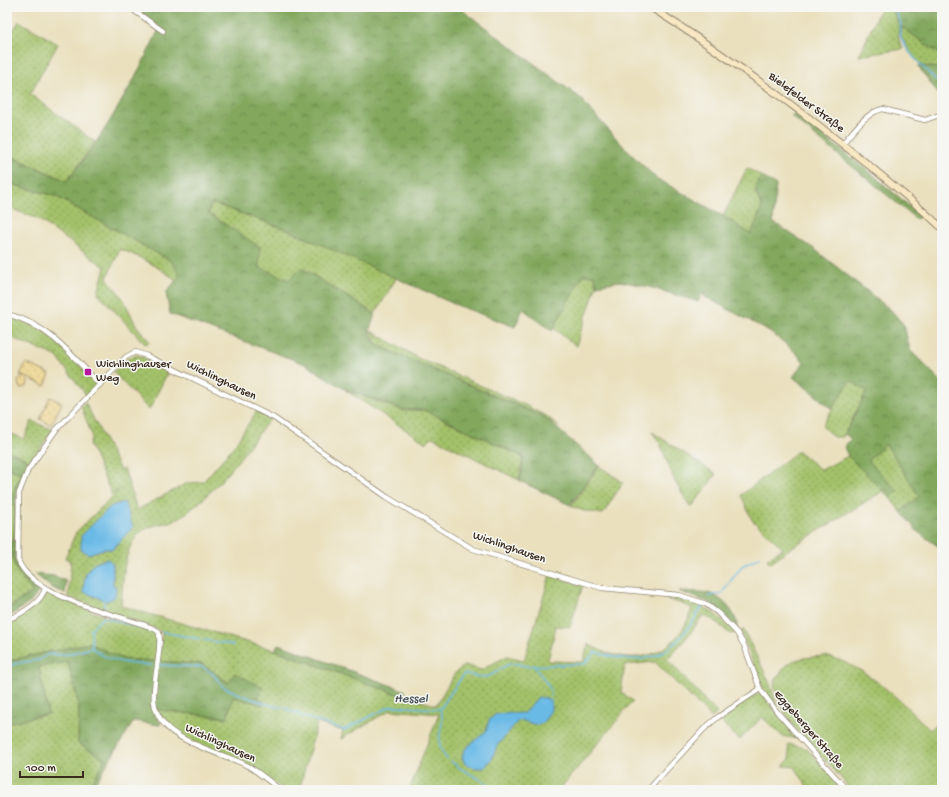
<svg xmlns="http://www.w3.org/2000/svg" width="949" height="797" font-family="'Gochi Hand',sans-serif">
<defs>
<pattern id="green-dots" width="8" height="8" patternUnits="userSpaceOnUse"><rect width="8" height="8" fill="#a3c169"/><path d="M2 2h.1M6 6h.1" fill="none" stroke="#869d56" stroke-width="1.8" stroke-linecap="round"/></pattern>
<pattern id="forest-crowns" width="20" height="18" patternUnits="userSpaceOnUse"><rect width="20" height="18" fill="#82a75d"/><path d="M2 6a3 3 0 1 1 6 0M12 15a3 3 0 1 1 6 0" fill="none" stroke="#6c884c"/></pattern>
<pattern id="sand-dots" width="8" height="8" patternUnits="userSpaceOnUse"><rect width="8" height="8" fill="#eeda9e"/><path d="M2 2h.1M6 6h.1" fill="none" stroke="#cdbb88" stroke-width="1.8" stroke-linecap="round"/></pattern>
</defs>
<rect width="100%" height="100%" fill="#f6f6f2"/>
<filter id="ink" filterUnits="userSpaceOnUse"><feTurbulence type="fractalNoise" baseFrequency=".025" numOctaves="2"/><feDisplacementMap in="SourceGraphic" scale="8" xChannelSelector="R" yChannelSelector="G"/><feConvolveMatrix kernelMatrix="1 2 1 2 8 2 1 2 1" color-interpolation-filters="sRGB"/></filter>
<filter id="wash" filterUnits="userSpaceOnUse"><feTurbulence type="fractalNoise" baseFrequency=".012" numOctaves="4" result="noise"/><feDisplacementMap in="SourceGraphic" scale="16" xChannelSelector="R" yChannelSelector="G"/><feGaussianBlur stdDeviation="0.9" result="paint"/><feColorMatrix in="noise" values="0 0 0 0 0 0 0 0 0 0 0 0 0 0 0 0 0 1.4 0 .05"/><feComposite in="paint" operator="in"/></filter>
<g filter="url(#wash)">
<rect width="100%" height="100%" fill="#eae0be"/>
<path fill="url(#green-dots)" stroke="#6f7644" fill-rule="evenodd" d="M876,7H891C894,11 900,20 899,24C898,33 898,41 903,49L859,56L880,9Z
M19,21L58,44L30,94L95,142L67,181L7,154V40Z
M901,26L942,56V69C937,68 930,68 926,67C916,63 896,37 901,26Z
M747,168L761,176L755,191L762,207L751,235L723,216Z
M7,183L55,196L171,261L180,275L176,281C160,267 140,257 120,249L107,278L124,300L136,325L150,342L145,344L98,293L105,267L38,219L7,207Z
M212,203L288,230L397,277L375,314L302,268L288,280L259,267L208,213Z
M582,275H594L597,285L576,346L553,328Z
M7,316L37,326L65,350L97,384L86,395L56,356L7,336Z
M370,330L420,359L527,406L548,417L559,427L544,417L377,345Z
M138,355L169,370L149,410L113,372L130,357Z
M850,380L867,391L843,437H833L822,426Z
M345,390L404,411L424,410L523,457L519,480L432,437L426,443Z
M85,402L121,472L124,468L137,510L187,483L203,482L233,447L256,412L270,419C243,453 217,493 179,518C166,526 145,522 134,540C122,559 123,585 121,606L275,650L402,696L436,705L455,673L465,665L481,670L507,656L524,660L550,575L583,585L570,627L556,626L548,661L583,662L588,644C620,663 659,664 682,630C687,624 689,615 692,608C682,603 669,601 660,594C695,598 711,608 735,633L730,634L715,621L703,615L689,635L667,659L717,713L712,718L655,662L625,665L621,692L633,701L559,790H409L439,714L390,710L341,739L343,731L317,723L299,790H284L257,770L186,739L168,727L158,710L227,718L233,696L258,698L263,688L229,683L202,664L158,661L162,634L159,630L68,597L71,561L65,558L76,532L121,488L112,495L89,444L92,436L81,406ZM133,527L113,549H104L88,553ZM113,564V585L84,577L89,568Z
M32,421L53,430L31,462L14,453L7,452V432L24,439Z
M652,432L716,474L691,508L675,482L660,443Z
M886,444L920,496L901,512L890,498L897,492L868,460Z
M798,451L821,470L848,456L883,491L786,551L770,563L767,559L783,548L752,520L741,495Z
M599,466L623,482L603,514L584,511L571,506Z
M7,468L21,473L10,501L7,500Z
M7,502L15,507V538L7,539Z
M11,541C11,567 18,573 33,592L9,607L11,615L7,616V542Z
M48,592L93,612L155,632L158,638L156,661L123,659L89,643L7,661V623L34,607Z
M743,629L769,681L777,706C759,692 752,654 741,633Z
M825,656C865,664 902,702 930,730L942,717V790H936L934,787L931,790H850C826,754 781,728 774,683C790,656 795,659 825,656Z
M68,662L79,706L78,743L105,759L88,790H7V723L48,714L39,667Z
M757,694L762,695L799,739L782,736L762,717L740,740L718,719Z
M788,744L806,748L835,778L834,782L838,786H841L843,790H809L795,767L783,766L790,759Z"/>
<path fill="url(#forest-crowns)" stroke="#5e683e" d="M132,7H458L583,100L585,104L626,149L656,178L723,216L751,234L762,207L755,191L761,176L776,185L773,222L813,248L891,310L904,325L910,350L942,382V389L940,391L942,394V549L918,532L901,512L919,496L886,444L868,460L898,492L890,498L848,456L844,447L851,439L845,434L867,391L850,381L832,409L793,377L804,362C776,328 737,317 701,294L698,302L649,287L620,281L597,285L594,275H583L552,331L523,309L515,327L454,304L288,230L212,203L208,213L260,247L259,267L288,280L301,268L375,314L369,332L376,345L544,417L599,465L570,505L520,481L524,457L424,410H403L343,388L305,364L170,314L166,293L180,275L171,261L55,196L7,183V155L67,181C104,137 136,78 160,27Z
M891,7H942V56L899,25Z
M918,66L942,68V99Z
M794,113L866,169L921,216L916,219L791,116Z
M7,452L14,453L31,462L17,493L15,555L18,565L41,588L31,602L11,615L9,607L33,592C18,573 11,567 11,541L15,538V507L9,502L21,473L7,468Z
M35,574L54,576L66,581L65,594L49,586Z
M679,591C689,592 702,591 711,594C724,599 738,615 737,628L719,610L707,602Z
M89,643L123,659L202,664L228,683L235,673L263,688L258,698L264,701L263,705L233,697L227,718L158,710L154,712L161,724L159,725L134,721L91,790H88L105,759L78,743L79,706L68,662L39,667L48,714L7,723V661Z
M278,644L406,691L402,696L275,650Z"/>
<path fill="url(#sand-dots)" stroke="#94825e" d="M26,363L50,374L45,386L26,377L28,382L27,386L22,388L19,387L18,380L25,377L20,375Z
M50,397L62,403L51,425L40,419Z"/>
<path fill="#6bbae6" stroke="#537282" d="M124,502L133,527L113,549H104L88,554L81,550V536L111,506Z
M108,559L113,564V585L116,586L115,597L107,601L83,592C85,573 87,563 108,559Z
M538,697L547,698L551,703V710L543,723L536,725L521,720L517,722L497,746L492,759L484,768H475L464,763L462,756L465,749L486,731L489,720L496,714L524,713Z"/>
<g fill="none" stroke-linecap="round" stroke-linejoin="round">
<path stroke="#6bbae6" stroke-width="1.5" d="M893,7L901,24C892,43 930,73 942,86
M710,596L722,593L742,566L760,557
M103,599L105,608
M162,632L233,645
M92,648L91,629L103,617L155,632
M159,665L203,667L213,674L223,687L249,698L277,707H285C290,713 296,710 301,716L344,730L391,706L440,709L464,674C470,673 476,678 482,677C500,677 502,657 525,666L584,664L595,652C653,670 673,655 703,605
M534,666C539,673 546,681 550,689
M7,667L17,663L39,660L48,654L63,655L92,648C109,663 131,664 152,665
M550,701L551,692
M440,709C448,727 430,738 447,759
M451,761C463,774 483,776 494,790"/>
</g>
</g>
<g filter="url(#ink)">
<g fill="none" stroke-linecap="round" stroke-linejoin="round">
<g stroke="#92856e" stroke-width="6">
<path id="street" d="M129,7L163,31
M842,144C853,132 866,112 883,109L925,120L942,114
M7,314C49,325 71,354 100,385
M7,620C21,614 40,604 45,589
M281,790C269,782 258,771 246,765C216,750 157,741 154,700C152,684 164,641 158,631C148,625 137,623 126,619C96,610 30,592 18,560L19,493L28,470L56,430L126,357L135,352L147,356L274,418L387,497L473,549L602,588L679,595L706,604L718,613L737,633L744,645L760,689L778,713L847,790
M648,790L704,729L718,717L760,689"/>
</g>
<g stroke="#92856e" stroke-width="8">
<path id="secondary" d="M650,7C705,41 757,79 809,118C854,153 900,189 942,228"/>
</g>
<use href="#street" stroke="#fff" stroke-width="4.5"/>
<use href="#secondary" stroke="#f7e8c3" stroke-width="6"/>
</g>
</g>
<rect fill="#b5179e" stroke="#f6f6f2" stroke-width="1.5" x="84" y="368" width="8" height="8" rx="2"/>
<g text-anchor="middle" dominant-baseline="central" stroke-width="3" stroke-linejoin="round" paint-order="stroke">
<g font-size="12" fill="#3b2a1e" stroke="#f6f6f2">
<text transform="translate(806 103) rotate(37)">Bielefelder Straße</text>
<text transform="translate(221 381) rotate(26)">Wichlinghausen</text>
<text transform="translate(509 548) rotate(19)">Wichlinghausen</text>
<text transform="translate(808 730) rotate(49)">Eggeberger Straße</text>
<text transform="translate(220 744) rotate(25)">Wichlinghausen</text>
</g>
<g font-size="12" fill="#3b2a1e" stroke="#f6f6f2" text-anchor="start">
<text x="96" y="365">Wichlinghauser<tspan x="96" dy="14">Weg</tspan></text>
</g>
<g font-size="13" font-style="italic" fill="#49555a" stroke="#f6f6f2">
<text x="411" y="699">Hessel</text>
</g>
</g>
<rect width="949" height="797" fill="none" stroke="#f6f6f2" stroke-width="24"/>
<path d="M20 771v6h63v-6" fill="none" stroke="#3b2a1e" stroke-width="2"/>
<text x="26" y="771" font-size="12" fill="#3b2a1e" stroke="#f6f6f2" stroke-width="3" paint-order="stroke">100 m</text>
</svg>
